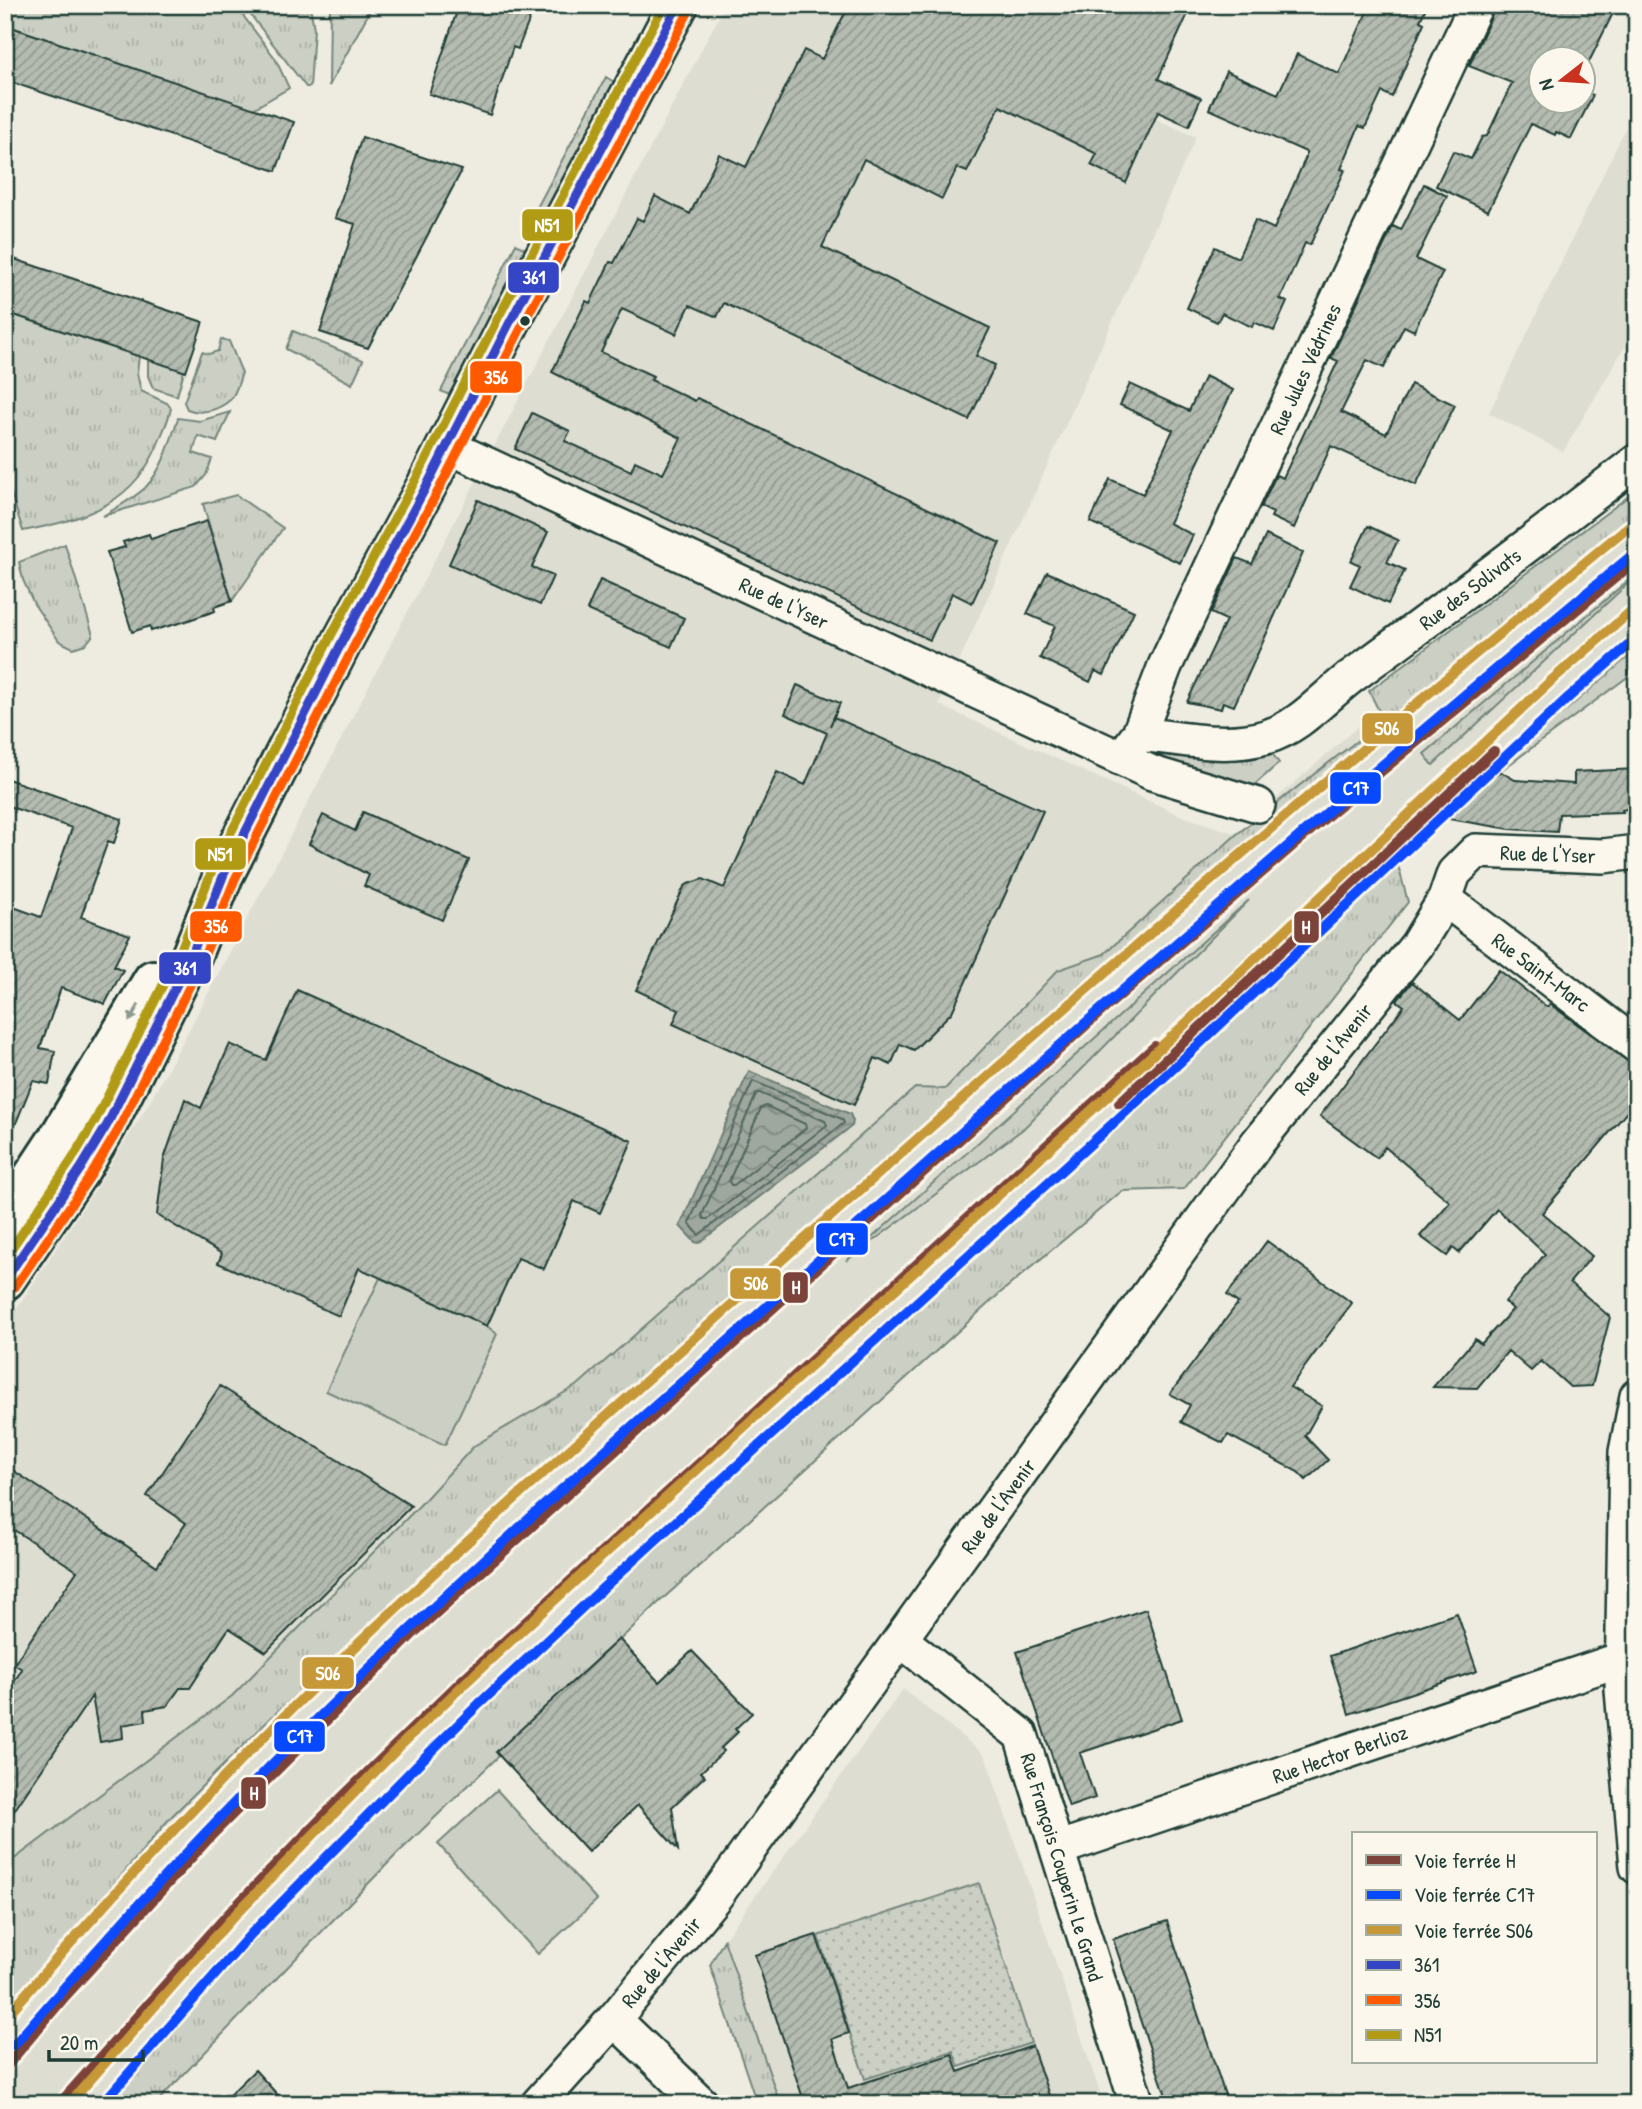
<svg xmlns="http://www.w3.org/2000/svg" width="1642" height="2109" font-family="'Patrick Hand',sans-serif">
<defs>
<pattern id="grass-tufts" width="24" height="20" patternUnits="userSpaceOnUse" patternTransform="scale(1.75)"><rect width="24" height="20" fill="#cbcfc4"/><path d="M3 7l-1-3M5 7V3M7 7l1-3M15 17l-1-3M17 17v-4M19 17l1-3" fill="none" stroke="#aeb3a9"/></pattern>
<pattern id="park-dots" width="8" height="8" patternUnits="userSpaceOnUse" patternTransform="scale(1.75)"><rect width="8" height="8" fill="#cbcfc4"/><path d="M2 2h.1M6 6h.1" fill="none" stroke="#aeb3a9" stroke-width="1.8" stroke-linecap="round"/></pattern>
<pattern id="water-waves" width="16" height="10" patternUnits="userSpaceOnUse" patternTransform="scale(1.75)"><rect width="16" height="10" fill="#9fa89f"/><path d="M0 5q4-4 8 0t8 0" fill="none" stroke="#818a82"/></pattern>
<pattern id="building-hatch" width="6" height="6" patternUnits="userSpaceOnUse" patternTransform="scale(1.75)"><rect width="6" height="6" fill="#b4bbb0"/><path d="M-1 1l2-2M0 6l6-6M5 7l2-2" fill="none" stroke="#929990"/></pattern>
</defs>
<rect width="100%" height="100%" fill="#eeece1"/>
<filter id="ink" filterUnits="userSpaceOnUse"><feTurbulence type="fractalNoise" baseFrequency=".0143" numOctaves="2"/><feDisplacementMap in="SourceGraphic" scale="14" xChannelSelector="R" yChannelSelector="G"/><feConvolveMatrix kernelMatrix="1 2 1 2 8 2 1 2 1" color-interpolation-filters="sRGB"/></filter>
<g filter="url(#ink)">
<path fill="#ddddd2" d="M725,5H943L1160,109L1156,119L1196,137L939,705L1182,816L1237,834L1498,602L1637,498V670L1465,798L1449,819L1191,1051L1237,1095L999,1294L496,1752L155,2104H5V1326L100,1182L151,1100L191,1026Z
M1637,104V326L1563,452L1489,413Z
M903,1689L985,1755L1104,2104H780L724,1940Z"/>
<path fill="url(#grass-tufts)" stroke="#75867c" stroke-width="2" d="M5,5H235L275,58L289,88L253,109L5,25Z
M243,5H310L314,29L310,87H306Z
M330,5H373L329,86L330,8Z
M606,77L614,82L539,223L531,219Z
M516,244L525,249L449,395L441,391Z
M5,312L139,356L137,373L141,391L167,403L171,408C169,419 164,429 160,439C136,504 85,519 23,531L5,474Z
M293,331L363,360L352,384L286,349Z
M221,339L229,341L242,373C239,381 236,394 230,400C219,410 201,415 187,409L184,402L202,352L209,354L218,351Z
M148,359L184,371L177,396L153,388L148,376Z
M230,412L217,442L198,436L193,453L212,459L206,475L196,487L103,516C117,507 133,499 145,488C163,469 170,443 178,418L200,421Z
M1637,490V528L1388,729L1369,691Z
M236,495L283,528L232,601L203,504Z
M65,544L93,635L86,644L73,648L59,641L34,604L23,580L19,562Z
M1637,573V575L1433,765L1424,754Z
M1637,649V670L1464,798Z
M1159,736L1269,749L1279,763L1251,788L1153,756Z
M1362,737L1370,743L1191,896L507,1504L277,1712L170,1818L5,2013V1866L232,1696L419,1506L474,1446L579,1384L915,1088L945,1089L1058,970L1104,954L1237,834Z
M1398,865L1408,902L1184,1189L1122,1191L999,1294L656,1605L396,1855L155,2104H111L306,1882L434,1746L1191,1052Z
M1249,900L1023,1129L846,1261Z
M724,1940L780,2104H757L710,1965Z"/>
<path fill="url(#park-dots)" stroke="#75867c" stroke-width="2" d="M979,1883L1031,2043L959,2067L953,2051L865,2079L818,1936Z"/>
<path fill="#cbcfc4" stroke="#75867c" stroke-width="2" d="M380,1278L487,1326L497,1334L445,1445L326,1391Z
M497,1790L597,1900L538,1954L438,1844Z"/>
<path fill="url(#water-waves)" stroke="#6c7d74" stroke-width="2" d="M749,1071L850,1114L853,1121L852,1126L699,1243L695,1242L680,1226Z"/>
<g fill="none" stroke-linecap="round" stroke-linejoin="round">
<path stroke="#52685f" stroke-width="2" d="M753,1081L842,1119L844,1123L699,1235L689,1223Z
M757,1093H760L825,1121L827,1125L708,1219H704L702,1215Z
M766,1106L805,1124L806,1128L734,1185H731L729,1181L761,1108Z"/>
</g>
<path fill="url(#building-hatch)" stroke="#1f3d34" stroke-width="2" d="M459,5H535L518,49L513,47L490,115L429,94Z
M849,5H1192L1158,79L1201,98L1189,126L1158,112L1126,183L1091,165L1097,154L1000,106L967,172L957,168L942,199L864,159L822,247L990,328L976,356L995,365L969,420L724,303L717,317L690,305L676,334L622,309L601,352L653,376L651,380L695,401L697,398L1000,543L972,603L952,593L930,640L515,449L532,413L570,431L565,441L631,471L635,461L663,474L681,438L552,372L586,301L590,303L610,262L614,263L637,218L643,221L655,196L690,214L719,154L746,167L804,50L822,59Z
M1370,5H1427L1420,21L1424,23L1392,97L1382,92L1365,128L1359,126L1341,169L1345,170L1310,245L1305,243L1280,299L1287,302L1274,331L1254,322L1252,327L1222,313L1217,322L1187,308L1215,247L1238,258L1255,220L1274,229L1306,157V152L1209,109L1226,71L1278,94L1297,54L1339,74Z
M1495,5H1617L1583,74V60H1541V102H1583V91L1593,95L1571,139L1556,132L1555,135L1531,124L1488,211L1436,186L1453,151L1471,159L1482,137L1487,136L1512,83L1469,66L1493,13Z
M5,25L294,122L276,171L5,80Z
M362,137L462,170L368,348L320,332L355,224L335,218Z
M1424,184L1447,196L1416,259L1443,272L1414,331L1404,326L1384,368L1367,360L1341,412L1386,434L1411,384L1455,405L1416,485L1331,446L1294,528L1271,517L1273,513L1261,507L1276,475L1283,478L1338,361L1331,358L1393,226L1401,230Z
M5,256L203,322L186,372L5,312Z
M1205,376L1233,390L1169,523L1193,535L1180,563L1090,522L1110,479L1143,494L1173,430L1120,405L1130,384L1189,411Z
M478,500L548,532L532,567L553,576L540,605L449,564Z
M207,521L232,601L214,607L215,611L183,622L151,631L150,626L132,632L107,552L125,547L123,542L149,534L151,539Z
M1368,526L1398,540L1387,562L1405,570L1388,604L1350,586L1360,565L1351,561Z
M1266,535L1303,553L1234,706L1223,702L1221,709L1187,702L1226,620L1211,613L1237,558L1252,564Z
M1047,572L1134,611L1104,675L1095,671L1090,682L1040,658L1055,626L1027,614Z
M600,580L684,618L671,647L587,610Z
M797,685L840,703L830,726L834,717L1043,811L952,1012L914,1050L900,1044L891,1065L875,1058L854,1105L673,1024L679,1010L636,990L684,887L688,884L703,879L724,888L777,772L805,785L827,733L785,714Z
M1637,769V807L1622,810L1623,812L1559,814L1557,832L1510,829L1449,819L1464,798L1501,772L1515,780L1574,784V772Z
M5,778L122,819L114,843L108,841L81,917L130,935L114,966L123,970L105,1004L61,988L40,1048L55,1051L49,1084L33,1081L6,1148L5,904L41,917L72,828L5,805Z
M363,812L469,860L442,920L364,886L369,875L309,844L323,815L355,831Z
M1499,970L1547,1007L1550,1004L1637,1068V1100L1542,1213L1592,1256L1570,1282L1610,1317L1592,1386L1570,1387L1541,1361L1531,1371L1508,1351L1477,1388L1433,1387L1475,1339L1481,1344L1513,1309L1505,1302L1545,1254L1497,1209L1459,1253L1453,1248L1447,1256L1420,1236L1450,1202L1385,1147L1377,1158L1320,1116L1404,1006L1397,1001L1412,982L1460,1020Z
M297,990L632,1141L600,1213L574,1201L544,1269L518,1258L487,1326L359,1268L339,1316L218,1263L222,1254L157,1215L164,1159L185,1099L201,1108L230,1044L266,1060Z
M1267,1241L1352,1303L1290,1387L1322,1406L1305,1436L1328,1460L1306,1480L1298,1472L1228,1435L1223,1443L1181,1422L1190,1405L1170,1394L1238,1303L1227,1295Z
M220,1386L411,1506L266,1652L229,1628L190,1688H180L167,1706L145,1710L146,1721L122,1725L123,1738L100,1742L92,1696L5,1824V1697L22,1669L14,1664L77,1571L5,1524V1465L157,1566L186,1523L147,1496Z
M1146,1609L1182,1719L1080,1753L1095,1798L1069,1807L1017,1652Z
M1457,1613L1477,1671L1349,1714L1330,1656Z
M619,1639L659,1682L692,1651L752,1713L735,1729L738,1732L721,1748L724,1751L701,1772L705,1776L672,1807L678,1850L638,1805L588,1852L496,1752Z
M1167,1921L1228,2104H1169L1151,2052L1113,1939Z
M816,1935L849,2033L832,2039L848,2088L952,2054L958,2072L1032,2046L1052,2104H805L755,1955Z
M255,2070L286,2104H220Z"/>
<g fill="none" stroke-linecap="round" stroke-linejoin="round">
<g stroke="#1f3d34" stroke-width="38">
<path id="street" d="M447,446L1152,773L1258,805
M1139,734L1165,666L1476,5
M1128,749L1139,734C1179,738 1226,749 1266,737C1300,727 1324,697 1352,676C1448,606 1543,534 1637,461
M1445,899L1637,1046
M1637,1396L1626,1452L1622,1690L1637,1867
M901,1640L1021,1735L1137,2104
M1057,1849L1622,1659
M614,2019L702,2104
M538,2104L614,2019L715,1897L1258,1142L1417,945L1445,899L1454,873L1476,851L1603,856L1637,852"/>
</g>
<g stroke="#1f3d34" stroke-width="44">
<path id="primary" d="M5,1219L61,1134L153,980
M5,1280L81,1168L107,1125L192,954L224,874L344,638L427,485L509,324L678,5"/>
</g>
<use href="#street" stroke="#fbf7ec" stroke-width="33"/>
<use href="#primary" stroke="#fbf7ec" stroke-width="38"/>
<g stroke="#fbf7ec" stroke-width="14">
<path id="bus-1" d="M5,1280L81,1168L107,1125L192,954L224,874L344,638L427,485L509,324L678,5"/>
</g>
<g stroke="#fbf7ec" stroke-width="14">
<path id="bus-2" d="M15,1287L91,1175L118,1130L203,959L235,879L355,644L438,491L520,330L689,11"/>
</g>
<g stroke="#fbf7ec" stroke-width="14">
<path id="bus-3" d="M5,1258L71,1161L96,1119L181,949L213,868L333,632L416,479L498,318L664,5"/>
</g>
<use href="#bus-1" stroke="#3445c6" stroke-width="9"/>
<use href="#bus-2" stroke="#ff5a00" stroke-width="9"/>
<use href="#bus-3" stroke="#b19b14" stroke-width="9"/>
<g stroke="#fbf7ec" stroke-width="16">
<path id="rail-1" d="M1119,1103L1494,751
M5,2068L63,1999L213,1834L414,1633L1103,1010L1331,813L1637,560
M59,2104L227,1915L341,1798L461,1681L1155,1046"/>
</g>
<g stroke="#fbf7ec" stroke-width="16">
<path id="rail-2" d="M14,2045C120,1922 231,1802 348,1689C488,1552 636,1423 782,1293C1063,1041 1346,791 1637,551
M102,2104L250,1935L418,1764L479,1704L604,1587L1164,1077L1569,697L1637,638"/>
</g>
<g stroke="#fbf7ec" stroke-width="16">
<path id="rail-3" d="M5,2018C109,1897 217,1781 331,1670C472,1534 620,1405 766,1274C1050,1020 1335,768 1629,526
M76,2096L232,1918L400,1746L462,1686L588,1569L1148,1059L1553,679L1629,613"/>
</g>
<use href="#rail-1" stroke="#7b4339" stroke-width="10"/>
<use href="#rail-2" stroke="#0749ff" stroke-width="10"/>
<use href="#rail-3" stroke="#c69838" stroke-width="10"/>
</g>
<defs><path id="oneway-solid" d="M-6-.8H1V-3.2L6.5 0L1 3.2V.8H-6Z" transform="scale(1.75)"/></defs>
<use fill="#8d9a90" href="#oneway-solid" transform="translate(134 1013) rotate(120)"/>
</g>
<circle fill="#1f3d34" stroke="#fbf7ec" stroke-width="2.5" cx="525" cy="321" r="6"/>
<g text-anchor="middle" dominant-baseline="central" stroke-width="5" stroke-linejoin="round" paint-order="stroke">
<g font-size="21" fill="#1f3d34" stroke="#fbf7ec">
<text transform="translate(1305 369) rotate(-65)">Rue Jules Védrines</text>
<text transform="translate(1470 589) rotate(-37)">Rue des Solivats</text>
<text transform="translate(784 603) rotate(25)">Rue de l'Yser</text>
<text transform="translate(1548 854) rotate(2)">Rue de l'Yser</text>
<text transform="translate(1541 972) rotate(37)">Rue Saint-Marc</text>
<text transform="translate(1333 1049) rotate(-51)">Rue de l'Avenir</text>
<text transform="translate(998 1506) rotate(-54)">Rue de l'Avenir</text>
<text transform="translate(1340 1754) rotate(-19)">Rue Hector Berlioz</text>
<text transform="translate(1062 1867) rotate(73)">Rue François Couperin Le Grand</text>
<text transform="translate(661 1962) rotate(-50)">Rue de l'Avenir</text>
</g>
</g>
<g stroke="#fbf7ec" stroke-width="2.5">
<rect x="521" y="208" width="53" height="34" rx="7" fill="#b19b14"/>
<rect x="507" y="261" width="53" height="33" rx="7" fill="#3445c6"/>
<rect x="469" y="360" width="54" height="34" rx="7" fill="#ff5a00"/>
<rect x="1361" y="712" width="53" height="33" rx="7" fill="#c69838"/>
<rect x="1329" y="771" width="53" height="34" rx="7" fill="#0749ff"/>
<rect x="194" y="837" width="53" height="34" rx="7" fill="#b19b14"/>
<rect x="189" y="910" width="54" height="33" rx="7" fill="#ff5a00"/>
<rect x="1293" y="910" width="27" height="34" rx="7" fill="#7b4339"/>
<rect x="158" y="951" width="54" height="34" rx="7" fill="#3445c6"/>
<rect x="815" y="1222" width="54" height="34" rx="7" fill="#0749ff"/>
<rect x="729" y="1267" width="53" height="33" rx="7" fill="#c69838"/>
<rect x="782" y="1271" width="27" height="33" rx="7" fill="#7b4339"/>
<rect x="301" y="1656" width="54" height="34" rx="7" fill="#c69838"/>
<rect x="273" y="1720" width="53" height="33" rx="7" fill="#0749ff"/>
<rect x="240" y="1776" width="27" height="34" rx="7" fill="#7b4339"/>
</g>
<g font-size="19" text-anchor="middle" font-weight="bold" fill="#fff">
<text x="547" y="232">N51</text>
<text x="534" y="284">361</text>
<text x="496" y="384">356</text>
<text x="1387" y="735">S06</text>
<text x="1356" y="795">C17</text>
<text x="220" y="861">N51</text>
<text x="216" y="933">356</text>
<text x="1306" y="934">H</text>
<text x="185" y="975">361</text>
<text x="842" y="1246">C17</text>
<text x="756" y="1290">S06</text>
<text x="796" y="1294">H</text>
<text x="328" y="1680">S06</text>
<text x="300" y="1743">C17</text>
<text x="254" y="1800">H</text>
</g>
<rect width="1642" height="2109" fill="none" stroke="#fbf7ec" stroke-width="28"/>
<rect x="14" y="14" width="1614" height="2081" fill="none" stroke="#1f3d34" stroke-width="2.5" filter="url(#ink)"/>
<rect x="1352" y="1832" width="245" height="231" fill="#fbf7ec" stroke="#a3ada2" stroke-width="2"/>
<rect x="1366" y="1855" width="35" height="10" fill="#7b4339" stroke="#a3ada2" stroke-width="2"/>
<text x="1414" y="1868" font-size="21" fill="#1f3d34">Voie ferrée H</text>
<rect x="1366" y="1890" width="35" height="10" fill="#0749ff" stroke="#a3ada2" stroke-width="2"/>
<text x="1414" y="1902" font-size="21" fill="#1f3d34">Voie ferrée C17</text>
<rect x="1366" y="1925" width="35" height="10" fill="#c69838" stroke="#a3ada2" stroke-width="2"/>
<text x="1414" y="1938" font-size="21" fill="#1f3d34">Voie ferrée S06</text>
<rect x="1366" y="1960" width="35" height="10" fill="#3445c6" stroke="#a3ada2" stroke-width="2"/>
<text x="1414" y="1972" font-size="21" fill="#1f3d34">361</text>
<rect x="1366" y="1995" width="35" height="10" fill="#ff5a00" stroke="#a3ada2" stroke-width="2"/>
<text x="1414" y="2008" font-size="21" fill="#1f3d34">356</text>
<rect x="1366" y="2030" width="35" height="10" fill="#b19b14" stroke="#a3ada2" stroke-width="2"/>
<text x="1414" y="2042" font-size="21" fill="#1f3d34">N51</text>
<g transform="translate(1562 80) rotate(253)"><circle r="33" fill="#fbf7ec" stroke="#a3ada2" stroke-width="2"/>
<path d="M0-5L12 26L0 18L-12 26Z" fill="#c8321e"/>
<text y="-10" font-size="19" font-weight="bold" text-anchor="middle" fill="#1f3d34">N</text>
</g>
<path d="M49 2050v10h94v-10" fill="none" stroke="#1f3d34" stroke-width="3.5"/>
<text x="60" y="2050" font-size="21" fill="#1f3d34" stroke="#fbf7ec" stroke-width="5" paint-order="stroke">20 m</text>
</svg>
